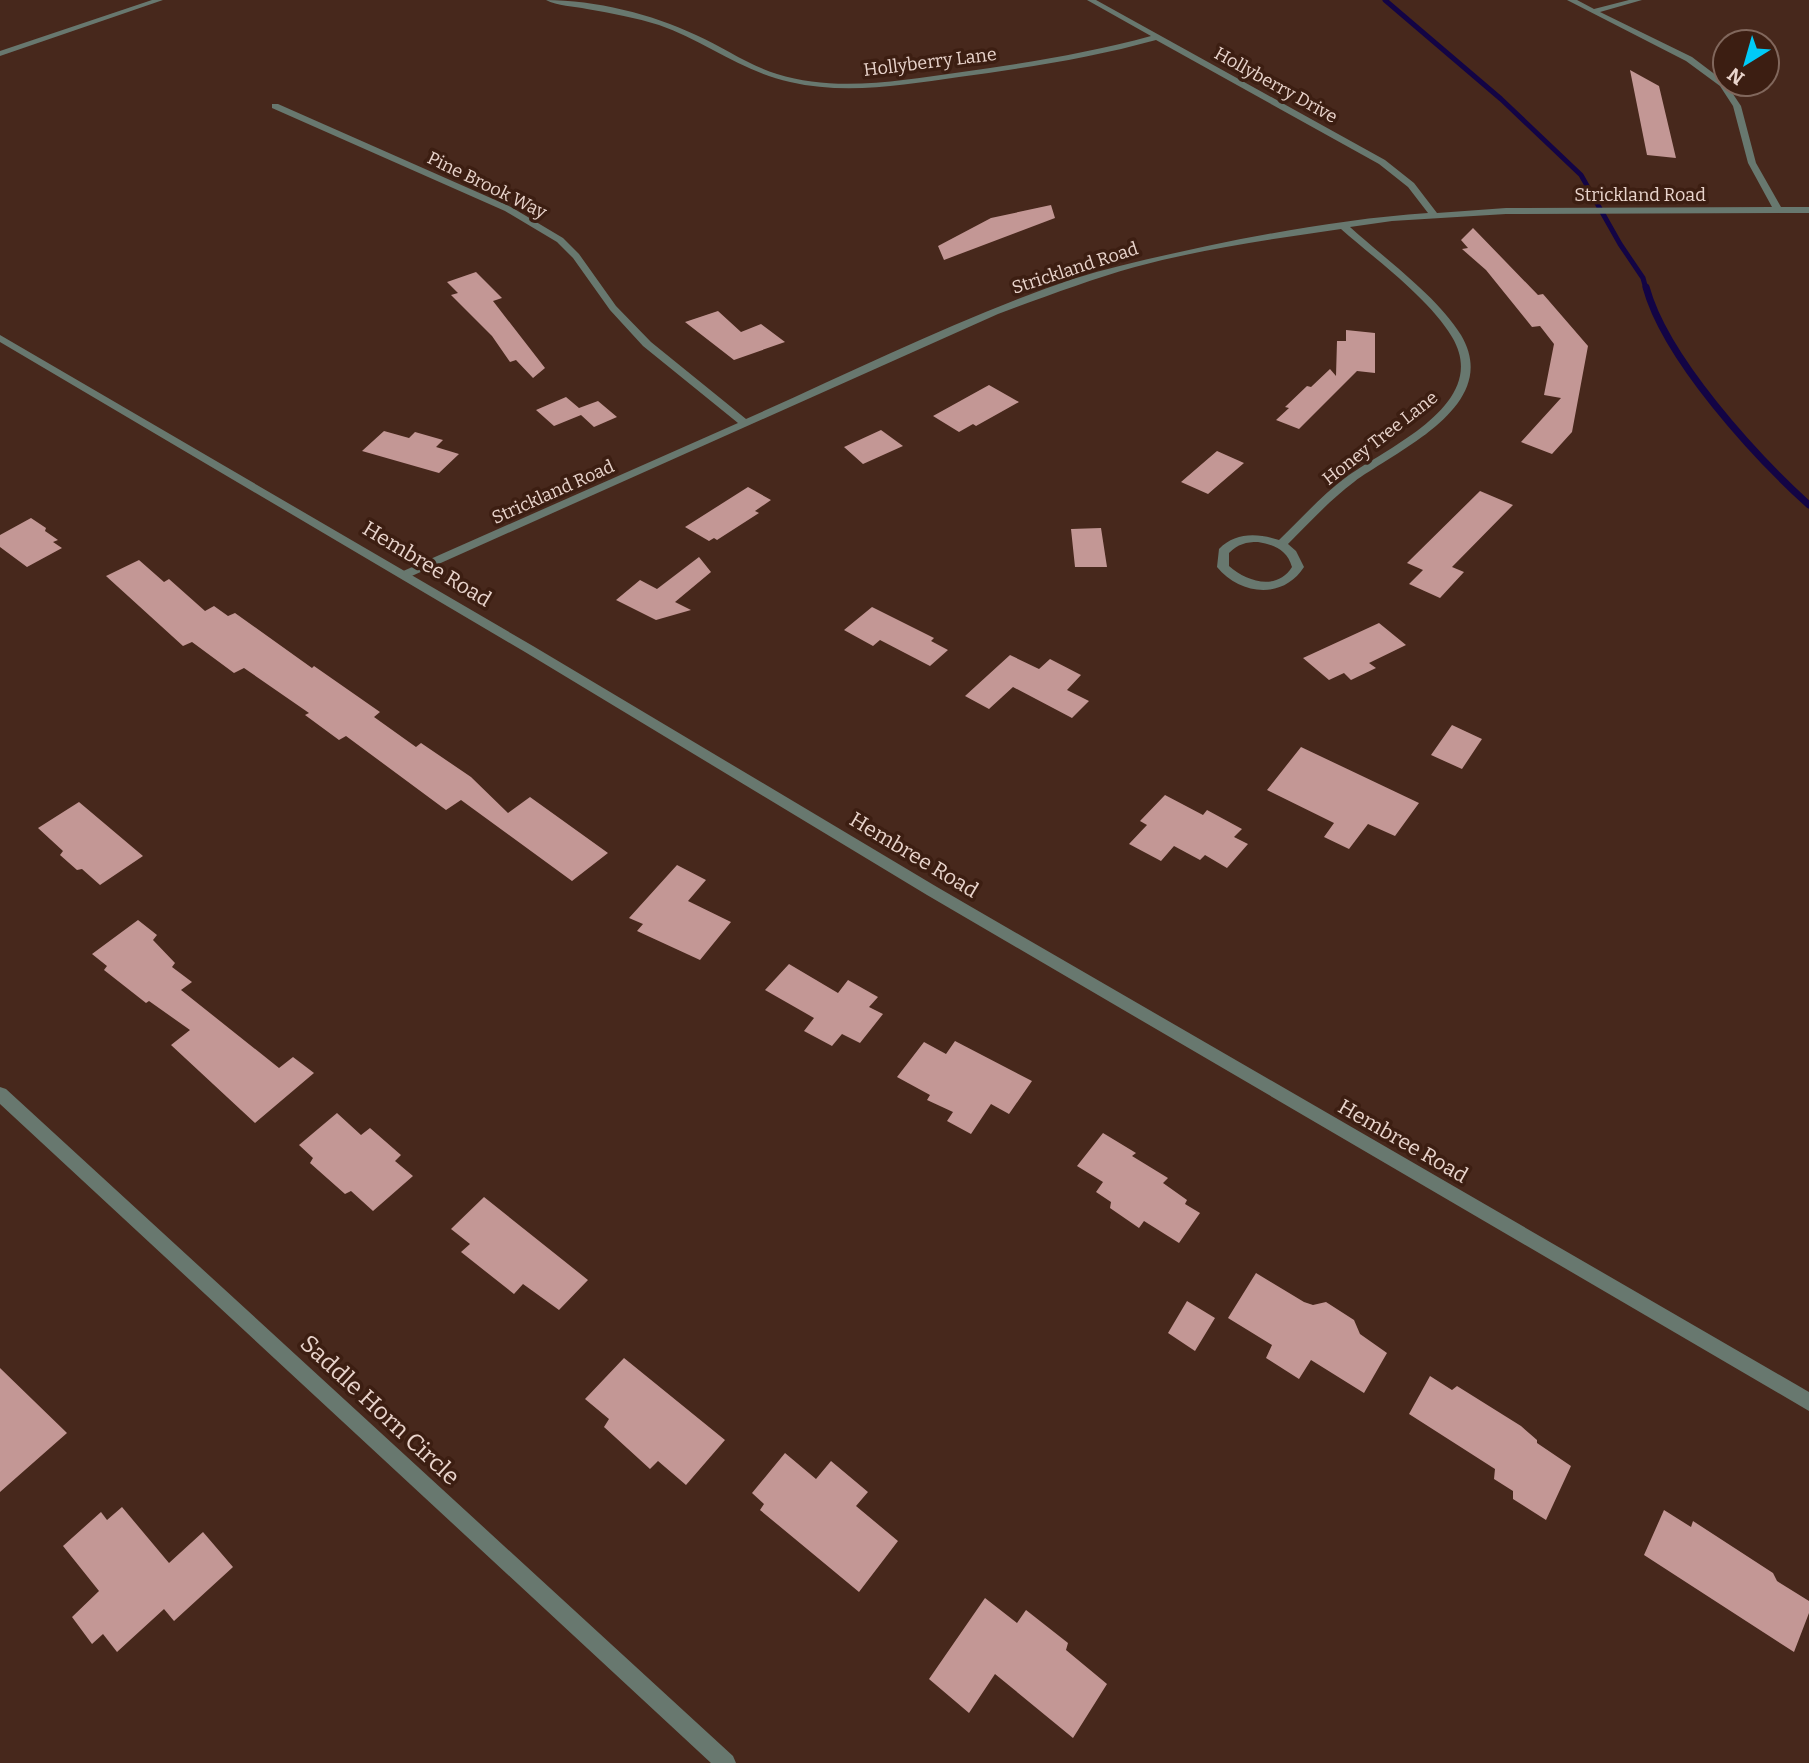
<svg xmlns="http://www.w3.org/2000/svg" width="1809" height="1763" font-family="Bitter,serif">
<rect width="100%" height="100%" fill="#47281c"/>
<g fill="none" stroke-linecap="round" stroke-linejoin="round">
<path stroke="#130445" stroke-width="5" d="M1385,0L1501,99L1581,175L1620,244L1643,278L1646,289"/>
<path stroke="#130445" stroke-width="7" d="M1646,287C1665,358 1755,456 1809,505"/>
</g>
<path fill="#c39795" d="M1630,70L1659,86L1676,158L1647,155Z
M1051,205L1055,218L944,260L938,246L991,218Z
M1473,228L1538,295L1543,294L1588,346L1572,432L1552,454L1521,442L1561,398L1544,395L1554,344L1540,326L1532,327L1486,270L1462,249L1468,248L1461,240Z
M476,272L502,298L493,301L545,368L533,378L516,360L510,362L492,336L451,295L458,293L447,282Z
M718,311L741,332L761,324L785,342L734,360L685,322Z
M1346,330L1375,333V373L1357,371L1299,429L1276,420L1289,408L1285,407L1307,386L1311,387L1330,369L1336,376L1337,341H1346Z
M989,385L1019,402L976,426L973,424L959,432L933,416Z
M566,397L579,408L598,401L617,417L594,427L581,415L554,426L536,410Z
M881,430L903,446L863,464L844,447Z
M384,431L409,438L415,432L443,440L436,447L459,454L439,473L362,451Z
M1217,451L1244,463L1208,494L1181,482Z
M748,487L771,500L755,511L759,513L717,540L714,538L709,541L685,527Z
M1480,491L1513,505L1452,567L1464,572L1440,598L1409,584L1423,570L1407,563Z
M31,518L46,528L45,531L58,540L53,542L62,548L27,567L0,547V535Z
M1101,528L1107,567H1075L1071,529Z
M699,557L711,572L675,602L691,610L656,620L616,600L640,580L657,589Z
M139,560L164,582L169,579L205,611L214,606L228,616L235,613L312,668L314,666L380,712L374,717L416,747L421,743L471,777L508,813L530,797L608,853L572,881L461,800L446,810L346,736L339,740L305,715L309,713L244,668L234,673L192,642L183,646L106,576Z
M872,607L934,638L931,641L948,650L930,666L880,640L873,646L844,630Z
M1379,623L1406,645L1369,663L1376,668L1351,680L1344,673L1329,680L1303,658Z
M1010,655L1039,669L1050,659L1081,675L1067,690L1089,701L1072,718L1013,687L989,709L965,696Z
M1452,725L1482,739L1462,769L1431,755Z
M1301,747L1419,803L1395,836L1368,824L1349,849L1324,837L1334,823L1267,790Z
M1165,795L1203,815L1207,810L1242,829L1234,837L1248,844L1227,868L1205,855L1200,860L1174,846L1161,861L1129,844L1147,825L1140,821Z
M79,802L143,856L100,885L82,869L77,870L60,855L63,851L38,828Z
M677,865L706,880L688,901L731,922L700,960L637,931L643,924L629,918Z
M138,920L157,935L153,940L175,963L172,967L192,982L181,990L279,1068L293,1057L314,1073L255,1123L171,1045L190,1030L149,1001L146,1003L104,970L107,966L92,954Z
M789,964L838,993L848,980L878,997L869,1007L883,1014L860,1043L842,1034L832,1046L804,1031L814,1018L765,990Z
M955,1041L1032,1081L1009,1114L991,1104L971,1134L947,1121L953,1112L927,1100L930,1095L897,1077L924,1042L946,1054Z
M337,1113L361,1135L370,1128L401,1155L395,1161L413,1176L373,1211L351,1191L345,1194L310,1163L313,1158L299,1145Z
M1103,1133L1136,1153L1132,1156L1168,1178L1163,1183L1187,1200L1185,1204L1200,1213L1179,1243L1144,1221L1139,1228L1110,1208L1111,1202L1096,1192L1103,1182L1077,1166Z
M484,1197L588,1280L559,1310L523,1284L514,1294L461,1252L470,1244L451,1229Z
M1256,1273L1304,1302L1313,1305L1326,1302L1354,1320L1360,1334L1387,1353L1364,1393L1311,1360L1299,1379L1266,1358L1272,1345L1228,1318Z
M1187,1301L1215,1318L1195,1351L1168,1333Z
M624,1358L725,1440L686,1485L658,1461L650,1469L604,1427L609,1419L585,1399Z
M0,1368L67,1433L0,1492Z
M1430,1376L1452,1390L1457,1386L1521,1426L1537,1440V1443L1571,1466L1546,1520L1513,1499V1491L1494,1479L1495,1469L1409,1414Z
M785,1453L816,1479L831,1461L868,1492L856,1506L898,1541L859,1592L760,1510L764,1504L752,1493Z
M122,1507L169,1563L203,1532L233,1567L174,1621L164,1609L117,1652L103,1634L92,1644L72,1617L99,1591L63,1546L101,1512L107,1520Z
M1664,1510L1691,1527L1693,1521L1773,1573L1777,1581L1809,1601V1613L1794,1652L1644,1555Z
M985,1598L1017,1623L1026,1610L1068,1643L1066,1650L1107,1684L1073,1738L995,1674L969,1713L929,1679Z"/>
<g fill="none" stroke-linecap="round" stroke-linejoin="round">
<path fill="#68786f" fill-rule="evenodd" d="M152,0H163L0,56V51Z
M546,0C595,0 652,14 696,35C723,47 748,65 777,74C837,93 902,80 962,72C1026,63 1089,53 1151,36L1087,0H1096L1385,160L1414,183L1437,213L1506,208L1772,207L1748,163L1733,106L1720,86L1686,61L1567,0H1577L1594,9L1629,0H1642L1600,12L1692,57L1725,82L1741,106L1756,163L1781,207H1809V213L1506,214L1392,221L1350,227C1384,258 1437,296 1461,335C1503,406 1397,450 1354,482C1330,500 1309,523 1288,544L1296,551L1304,567C1283,600 1240,595 1217,567L1219,549C1235,532 1258,533 1279,540C1301,519 1321,496 1345,478C1387,447 1492,404 1452,337C1429,298 1375,259 1341,229C1272,239 1202,249 1135,267C1089,280 1044,297 998,314L405,579L401,578V572L738,423L643,346L610,310L573,258L557,242L505,211L272,108V104H278L511,207L563,238L579,254L616,306L651,342L746,419C854,371 961,317 1073,279C1117,265 1162,256 1207,246C1280,231 1354,218 1428,213L1408,187L1379,164L1156,40C1091,58 1025,68 959,77C903,85 846,95 790,82C743,72 705,41 659,25C636,18 612,13 587,9C574,6 557,6 546,0ZM1258,542C1275,545 1287,550 1292,567C1277,591 1247,582 1229,566V553C1238,544 1246,542 1258,542Z
M0,1087L6,1089L733,1756L736,1763H711L0,1104Z"/>
<path fill="#68786f" fill-rule="evenodd" d="M0,335L533,646L937,887L1809,1392V1411L927,895L525,652L0,342Z"/>
</g>
<g text-anchor="middle" dominant-baseline="central" stroke-width="7" stroke-linejoin="round" paint-order="stroke">
<g font-size="18" fill="#e9d4cc" stroke="#3c1e12">
<text transform="translate(930 62) rotate(-7)">Hollyberry Lane</text>
<text transform="translate(1276 85) rotate(29)">Hollyberry Drive</text>
<text transform="translate(487 185) rotate(26)">Pine Brook Way</text>
<text x="1640" y="195">Strickland Road</text>
<text transform="translate(1075 268) rotate(-18)">Strickland Road</text>
<text transform="translate(1380 438) rotate(-38)">Honey Tree Lane</text>
<text transform="translate(553 492) rotate(-24)">Strickland Road</text>
</g>
<g font-size="21" fill="#e9d4cc" stroke="#3c1e12">
<text transform="translate(427 564) rotate(31)">Hembree Road</text>
<text transform="translate(914 855) rotate(31)">Hembree Road</text>
<text transform="translate(1403 1141) rotate(30)">Hembree Road</text>
</g>
<g font-size="24" fill="#e9d4cc" stroke="#3c1e12">
<text transform="translate(380 1410) rotate(43)">Saddle Horn Circle</text>
</g>
</g>
<g transform="translate(1746 63) rotate(217)"><circle r="33" fill="#3c1e12" stroke="#81675c" stroke-width="2"/>
<path d="M0-5L12 26L0 18L-12 26Z" fill="#00cbf8"/>
<text y="-10" font-size="19" font-weight="bold" text-anchor="middle" fill="#e9d4cc">N</text>
</g>
</svg>
